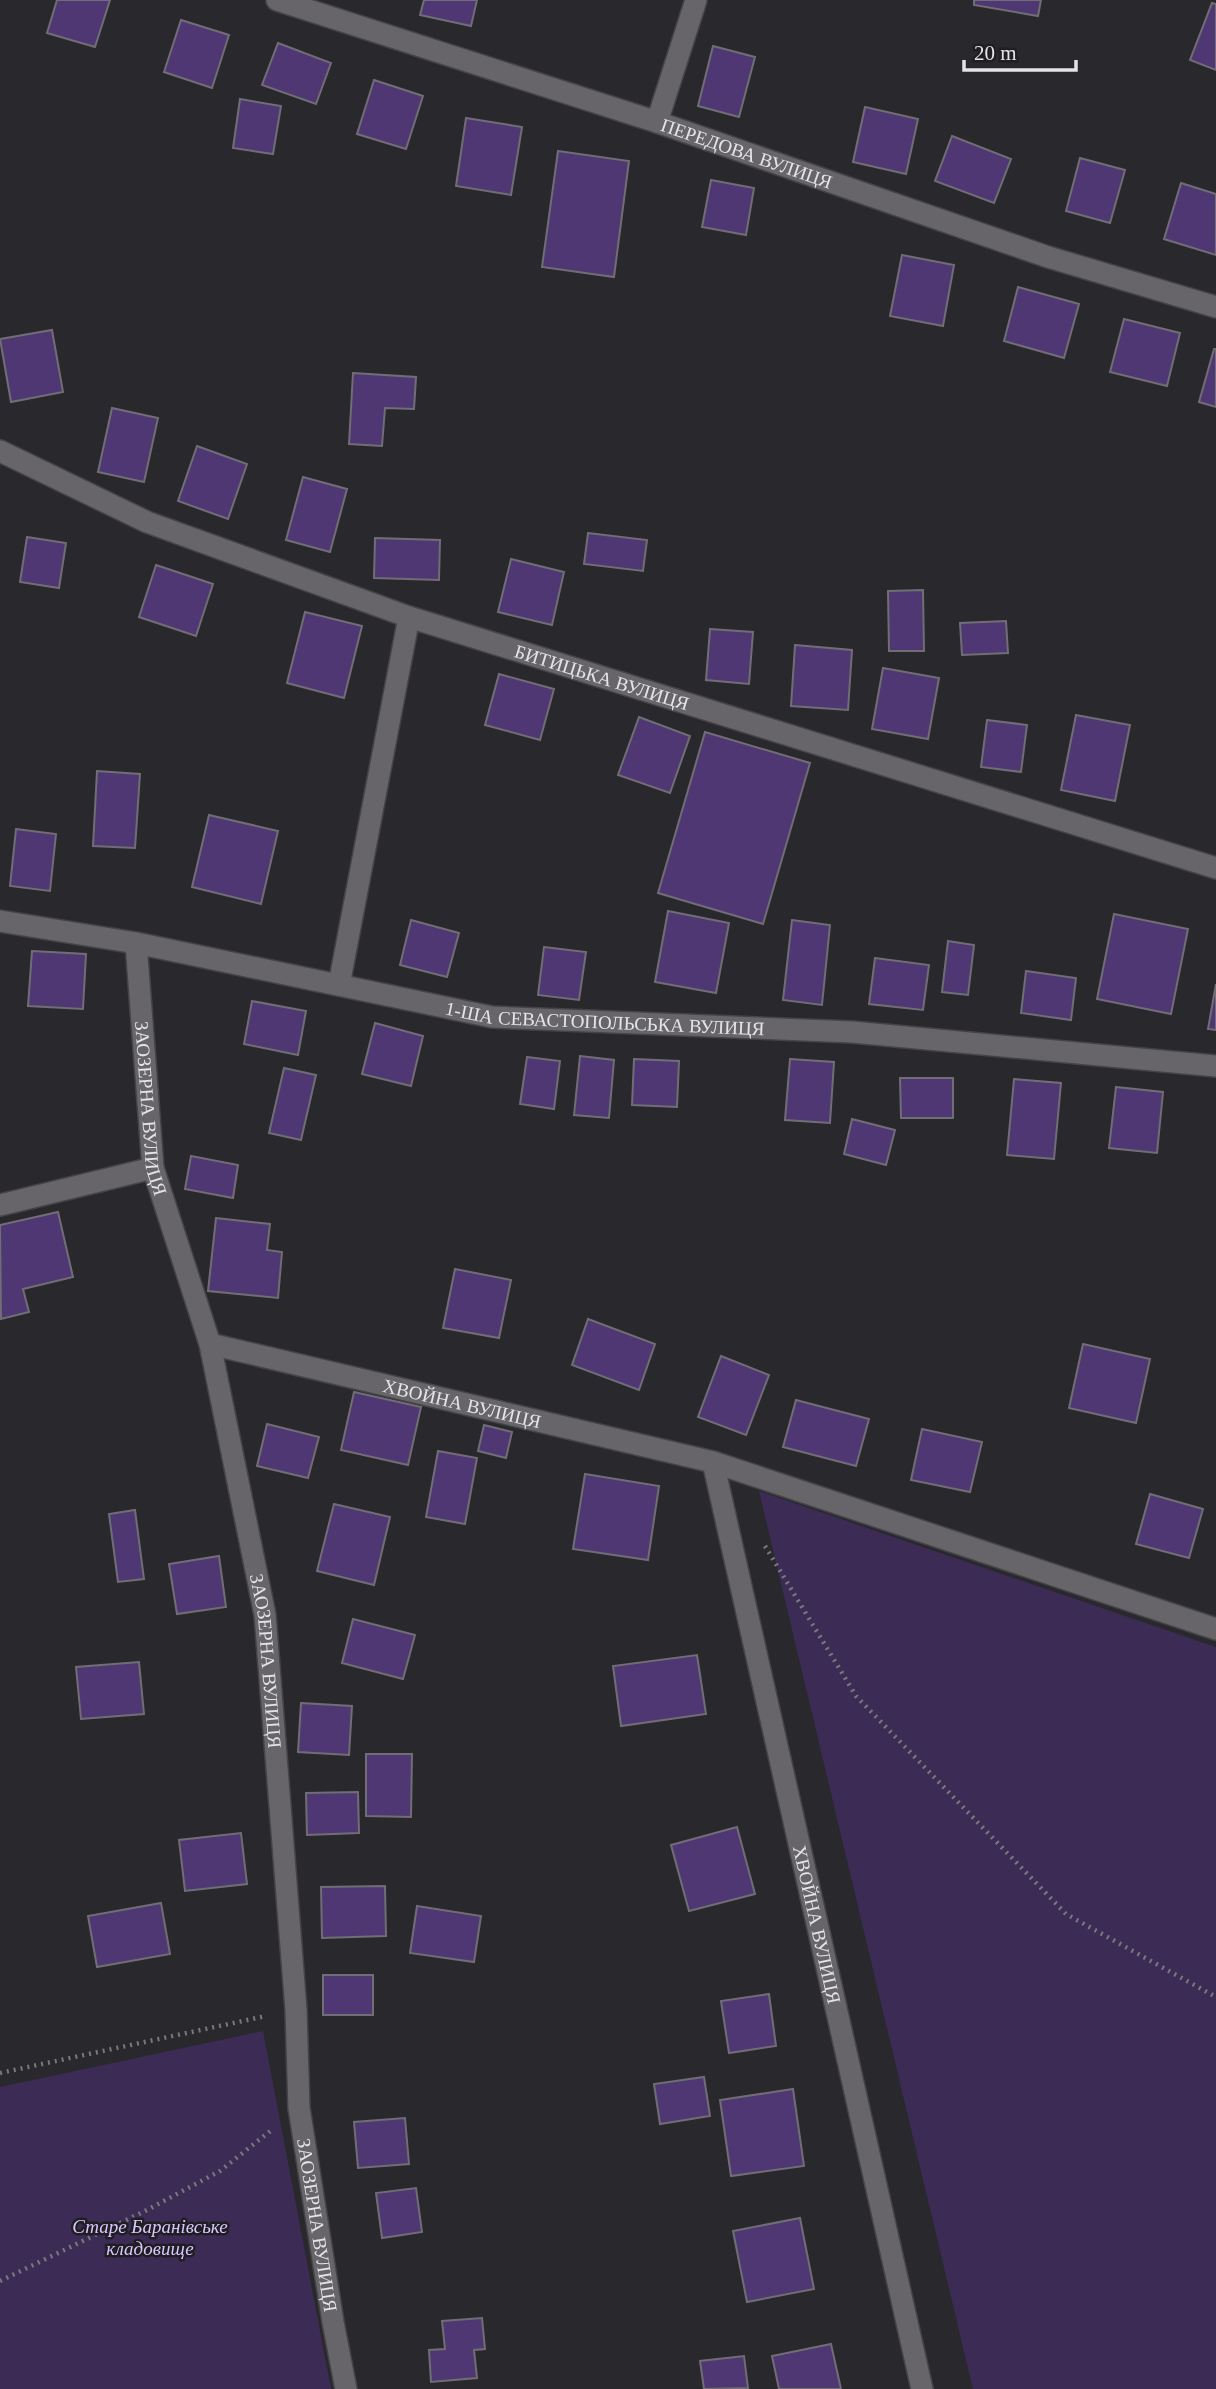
<svg xmlns="http://www.w3.org/2000/svg" width="1216" height="2389" font-family="'Times New Roman',serif">
<rect width="100%" height="100%" fill="#29282d"/>
<path fill="#3c2c55" d="M759,1491L1216,1647V2389H973Z
M263,2031L331,2389H0V2087Z"/>
<path fill="#4f3773" stroke="#706e74" stroke-width="2" d="M57,0H110L95,47L47,33Z
M424,0H477L471,26L420,15Z
M974,0H1041L1038,16L974,5Z
M1212,3L1216,4V70L1190,60Z
M181,20L229,35L212,88L164,72Z
M278,43L331,63L316,104L262,85Z
M713,46L755,57L739,117L698,106Z
M374,80L423,96L406,149L357,134Z
M240,99L281,106L273,154L233,148Z
M865,107L918,119L906,174L853,162Z
M466,118L522,127L511,195L456,186Z
M952,136L1011,159L994,203L935,181Z
M558,151L629,161L614,277L542,267Z
M1080,158L1125,170L1110,223L1066,211Z
M711,180L754,188L746,235L702,227Z
M1181,183L1216,194V255L1164,239Z
M902,255L954,265L943,326L890,316Z
M1018,287L1079,304L1064,358L1004,341Z
M1124,319L1180,333L1167,386L1110,372Z
M52,330L63,392L11,402L0,339Z
M1214,349H1216V407L1199,402Z
M353,373L416,377L414,409L385,408L382,446L349,444Z
M112,408L158,418L144,482L98,472Z
M197,446L247,464L228,519L178,501Z
M303,477L347,489L330,552L286,540Z
M588,533L647,540L643,571L584,564Z
M27,537L66,543L59,588L20,582Z
M375,538L440,540L439,580L374,578Z
M511,559L564,572L552,625L498,612Z
M156,565L213,584L196,636L139,617Z
M923,590L924,651H889L888,591Z
M305,612L362,626L344,698L287,683Z
M1006,621L1008,653L962,655L960,623Z
M710,629L753,632L749,684L706,680Z
M795,645L852,650L848,710L791,706Z
M883,668L939,678L928,739L872,729Z
M499,674L554,689L540,740L485,725Z
M1076,715L1130,725L1115,801L1061,790Z
M639,717L690,736L670,793L618,775Z
M987,720L1027,725L1021,772L981,767Z
M705,732L810,763L763,924L658,893Z
M97,771L140,774L135,848L93,846Z
M209,815L278,831L261,904L192,887Z
M16,829L56,834L50,891L10,886Z
M668,911L729,923L716,993L655,982Z
M1114,914L1188,929L1171,1014L1097,999Z
M411,920L459,933L447,977L400,965Z
M792,920L830,925L822,1005L783,1000Z
M948,941L974,945L968,995L942,992Z
M544,947L586,952L579,1000L538,995Z
M32,951L86,954L83,1009L28,1006Z
M875,958L929,965L923,1010L869,1004Z
M1026,971L1076,978L1071,1020L1021,1013Z
M1216,984V1030L1208,1029Z
M252,1001L306,1011L298,1055L244,1044Z
M375,1023L423,1036L411,1086L362,1074Z
M580,1056L614,1060L609,1118L574,1115Z
M527,1057L560,1061L554,1109L520,1104Z
M634,1059L679,1061L677,1107L632,1105Z
M790,1059L834,1062L830,1123L785,1120Z
M284,1068L316,1075L301,1140L269,1133Z
M900,1078H953V1118H901Z
M1014,1079L1061,1083L1054,1159L1007,1155Z
M1116,1087L1163,1092L1157,1153L1109,1148Z
M852,1119L895,1130L886,1165L844,1154Z
M191,1156L238,1165L233,1198L185,1189Z
M58,1212L73,1277L23,1289L29,1312L1,1319L0,1225Z
M216,1218L270,1224L267,1250L282,1252L278,1298L208,1291Z
M455,1269L511,1280L499,1338L443,1328Z
M588,1319L655,1344L639,1390L572,1365Z
M1083,1344L1150,1359L1136,1423L1069,1408Z
M721,1356L769,1375L746,1435L698,1417Z
M354,1392L421,1407L408,1465L341,1450Z
M796,1400L869,1419L856,1466L783,1447Z
M267,1424L319,1437L308,1478L257,1466Z
M484,1425L512,1432L506,1458L478,1451Z
M922,1429L982,1442L970,1492L911,1480Z
M438,1451L477,1458L465,1524L426,1517Z
M585,1474L659,1486L648,1560L573,1549Z
M1150,1494L1203,1509L1189,1558L1136,1544Z
M334,1504L390,1517L374,1585L317,1571Z
M135,1510L144,1579L118,1582L109,1514Z
M219,1556L226,1607L177,1614L169,1564Z
M353,1619L415,1635L403,1679L342,1663Z
M697,1655L706,1714L621,1726L613,1666Z
M139,1662L144,1714L81,1719L76,1667Z
M301,1703L352,1706L349,1755L298,1752Z
M366,1754H412L411,1817L366,1816Z
M358,1792L359,1833L307,1835L306,1793Z
M737,1827L755,1894L689,1911L671,1845Z
M241,1833L247,1884L185,1891L179,1840Z
M385,1886L386,1936L322,1938L321,1887Z
M161,1903L170,1954L97,1967L88,1916Z
M417,1906L481,1916L474,1962L410,1953Z
M323,1975H373V2015H323Z
M769,1994L776,2046L729,2053L721,2001Z
M704,2077L710,2116L660,2124L654,2084Z
M793,2089L804,2166L731,2176L720,2100Z
M405,2118L409,2164L358,2168L354,2122Z
M416,2188L422,2232L382,2238L376,2193Z
M800,2218L814,2289L747,2302L733,2231Z
M482,2318L485,2349L474,2350L477,2378L431,2382L429,2350L445,2349L442,2321Z
M831,2344L841,2389H779L772,2356Z
M744,2356L748,2388L704,2389L700,2361Z"/>
<g fill="none" stroke-linecap="round" stroke-linejoin="round">
<g stroke="#444447" stroke-width="24">
<path id="service" d="M339,985L409,617"/>
</g>
<g stroke="#444447" stroke-width="24">
<g id="minor">
<path id="s1" d="M277,0L657,122L1048,257L1216,307"/>
<path d="M657,122L696,0"/>
<path id="s2" d="M0,451L147,522L409,617L1216,868"/>
<path id="s3" d="M0,921L136,943L492,1017L852,1032L1216,1066"/>
<path id="s4" d="M136,943L153,1168L210,1344L265,1615L296,2010L299,2108L333,2322L346,2389"/>
<path d="M0,1205L153,1168"/>
<path id="s5" d="M210,1344L713,1462L1216,1629"/>
<path id="s6" d="M713,1462L922,2389"/>
</g>
</g>
<path stroke="#79797d" stroke-width="4.5" stroke-dasharray="2 5" stroke-linecap="butt" d="M765,1546L856,1696L1066,1914L1216,1997
M0,2073L266,2016
M0,2281L147,2210L220,2171L274,2128"/>
<use href="#service" stroke="#67656a" stroke-width="21"/>
<use href="#minor" stroke="#67656a" stroke-width="21"/>
</g>
<g text-anchor="middle" dominant-baseline="central" stroke-width="5" stroke-linejoin="round" paint-order="stroke">
<g font-size="19" fill="#e4e4e7" stroke="#201e23">
<text stroke="none"><textPath href="#s1" startOffset="494">ПЕРЕДОВА ВУЛИЦЯ</textPath></text>
<text stroke="none"><textPath href="#s2" startOffset="644">БИТИЦЬКА ВУЛИЦЯ</textPath></text>
<text stroke="none"><textPath href="#s3" startOffset="614">1-ША СЕВАСТОПОЛЬСЬКА ВУЛИЦЯ</textPath></text>
<text stroke="none"><textPath href="#s4" startOffset="166">ЗАОЗЕРНА ВУЛИЦЯ</textPath></text>
<text stroke="none"><textPath href="#s5" startOffset="259">ХВОЙНА ВУЛИЦЯ</textPath></text>
<text stroke="none"><textPath href="#s4" startOffset="733">ЗАОЗЕРНА ВУЛИЦЯ</textPath></text>
<text stroke="none"><textPath href="#s6" startOffset="474">ХВОЙНА ВУЛИЦЯ</textPath></text>
<text stroke="none"><textPath href="#s4" startOffset="1300">ЗАОЗЕРНА ВУЛИЦЯ</textPath></text>
</g>
<g font-size="19" font-style="italic" fill="#d9c7ff" stroke="#201e23">
<text x="150" y="2226">Старе Баранівське<tspan x="150" dy="22">кладовище</tspan></text>
</g>
</g>
<path d="M964 60v10h112v-10" fill="none" stroke="#e4e4e7" stroke-width="3.5"/>
<text x="974" y="60" font-size="21" fill="#e4e4e7" stroke="#201e23" stroke-width="5" paint-order="stroke">20 m</text>
</svg>
